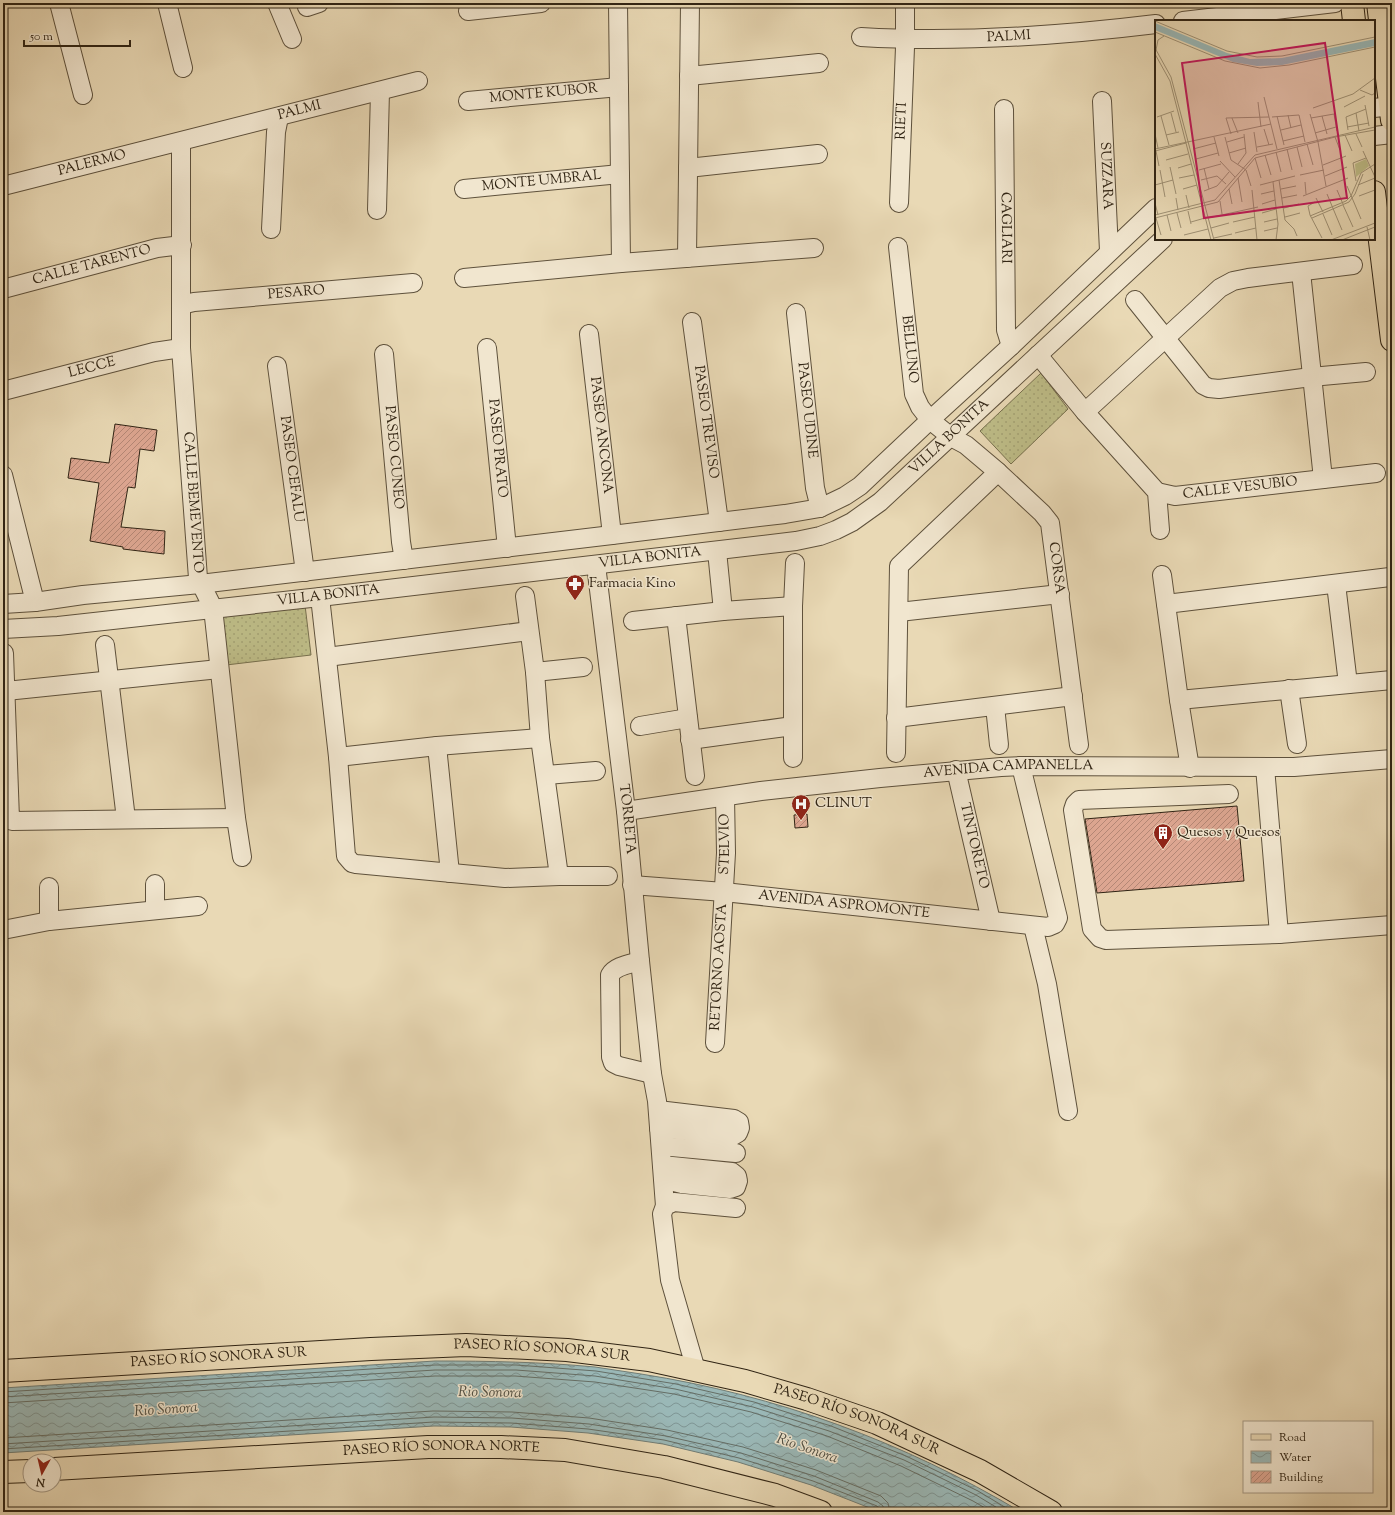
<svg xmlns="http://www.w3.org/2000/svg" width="1395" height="1515" font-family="'Sorts Mill Goudy',serif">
<defs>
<pattern id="grass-dots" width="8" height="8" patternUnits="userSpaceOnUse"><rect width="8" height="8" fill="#bebd88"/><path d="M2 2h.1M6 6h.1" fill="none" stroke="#a4a274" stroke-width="1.8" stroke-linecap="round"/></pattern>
<pattern id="water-waves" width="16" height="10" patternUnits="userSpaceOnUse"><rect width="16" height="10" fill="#9ab8b7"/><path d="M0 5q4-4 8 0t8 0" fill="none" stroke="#7e9594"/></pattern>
<pattern id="building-hatch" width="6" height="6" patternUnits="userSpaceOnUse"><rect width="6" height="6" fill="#dda691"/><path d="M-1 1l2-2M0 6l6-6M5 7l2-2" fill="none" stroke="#b48775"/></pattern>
</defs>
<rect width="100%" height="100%" fill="#e9d9b5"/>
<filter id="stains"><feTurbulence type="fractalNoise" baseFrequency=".005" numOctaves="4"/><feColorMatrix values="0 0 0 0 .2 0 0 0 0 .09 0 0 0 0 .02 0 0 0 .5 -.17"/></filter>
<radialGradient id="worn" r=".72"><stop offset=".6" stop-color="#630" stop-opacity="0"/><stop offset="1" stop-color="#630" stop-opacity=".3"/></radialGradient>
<path fill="url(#grass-dots)" stroke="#77704e" d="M1041,373L1068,409L1011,464L980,431Z
M305,605L311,655L226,665L220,615Z"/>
<path fill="url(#water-waves)" stroke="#707d76" d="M435,1361C489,1361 542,1362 595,1367C610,1369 626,1372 641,1374C776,1395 904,1442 1021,1512H880L811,1485L738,1462L663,1444L588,1433L511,1427L434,1426L3,1453V1388Z"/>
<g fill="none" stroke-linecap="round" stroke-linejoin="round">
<path stroke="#656e66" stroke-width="1" d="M3,1392L435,1365H516L596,1371L676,1384L754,1402L831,1426L906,1456L978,1491L1013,1512
M3,1397L435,1370H516L595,1376L675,1389L753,1407L829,1431L904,1460L976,1495L1004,1512
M3,1403L435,1376H515L595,1382L674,1394L751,1412L827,1436L901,1466L973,1501L992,1512
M3,1438L433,1411L512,1412L589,1418L667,1430L743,1447L816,1470L881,1496L888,1503L890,1512
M3,1444L434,1417L512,1418L589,1424L666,1436L741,1453L814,1476L878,1502L883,1506L884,1512
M3,1449L434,1422L511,1423L588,1429L664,1440L739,1458L813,1481L877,1506L879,1509V1512"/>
</g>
<path fill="url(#building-hatch)" stroke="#302414" d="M115,424L157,430L154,451L140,449L135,488L128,487L121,527L165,531L164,554L123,549V547L90,541L99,483L68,478L71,458L109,463Z
M1237,806L1244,881L1097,893L1085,819Z
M807,814L808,827L795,828L794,815Z"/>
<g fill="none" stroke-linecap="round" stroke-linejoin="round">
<g stroke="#5e513c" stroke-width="20">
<g id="minor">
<path d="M59,3L83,95"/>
<path d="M167,3L183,68"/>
<path d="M277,3L292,39"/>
<path d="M618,3L621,263"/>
<path d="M307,7L319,3"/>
<path d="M468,11L541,3"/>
<path d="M1183,21L1335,3"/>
<path id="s1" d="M861,37C960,43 1058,36 1156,24"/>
<path d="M689,76L819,63"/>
<path id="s2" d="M468,101L619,87"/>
<path id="s3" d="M1102,101L1109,251"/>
<path d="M1374,108L1392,106"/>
<path id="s4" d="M1004,109L1006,330L1011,346"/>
<path d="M1374,136L1392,134"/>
<path id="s5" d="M181,142V348L198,578L213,608L236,818L242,857"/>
<path d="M688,168L818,154"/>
<path id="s6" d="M3,186L418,81"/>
<path id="s7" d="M464,189L620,174"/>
<path id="s8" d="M899,203L905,47V3"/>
<path d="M377,210L380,91"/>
<path d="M271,229L276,132L279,117"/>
<path id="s9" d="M898,247L914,394L920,407L930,420L951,437L966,445L998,472L1042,513L1050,523L1079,745"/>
<path d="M687,258L690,3"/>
<path d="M1301,272L1323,479"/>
<path d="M464,278L621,263L814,248"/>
<path id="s10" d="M3,289L157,248L182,245"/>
<path d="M1135,300L1203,385L1209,388L1219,389L1311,377L1366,372"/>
<path id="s11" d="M181,305L194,302L413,283"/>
<path id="s12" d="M796,313L815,488L820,508"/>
<path id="s13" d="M692,322L719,522"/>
<path id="s14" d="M589,334L612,535"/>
<path id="s15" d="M487,348L507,548"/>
<path id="s16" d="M384,354L401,542L404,560"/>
<path d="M1038,355L1085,412L1157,492L1160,530"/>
<path id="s17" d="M277,366L305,572"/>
<path id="s18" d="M3,391L154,352L181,348"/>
<path d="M1085,412L1220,288L1233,281L1248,278L1353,265"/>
<path d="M3,475L35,602"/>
<path id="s19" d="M1157,492L1175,496L1376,473"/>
<path d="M717,551L723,611"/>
<path id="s20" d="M596,565L626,811L640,961L652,1074L657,1101L665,1206"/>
<path d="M1162,575L1179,700L1190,768"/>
<path d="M1336,584L1348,684"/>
<path d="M525,596L535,672L540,738L559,876"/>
<path d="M320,597L338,757L346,856L352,863L356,864L505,878L559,876H608"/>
<path d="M3,604L35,602L83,595L200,584L612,535L785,514L820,508L845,496L860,486L930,420L1011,346L1156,208"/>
<path d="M1166,604L1390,577"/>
<path d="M899,612L1060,594"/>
<path d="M676,616L695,776"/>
<path d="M633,621L723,611L793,606"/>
<path id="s21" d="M3,629L58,626L320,597L796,541L820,536L836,530L852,522L880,502L1163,239"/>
<path d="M105,645L126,819"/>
<path d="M4,653L10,819L12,821L236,818"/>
<path d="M327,657L529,631"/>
<path d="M535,672L583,667"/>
<path d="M1289,689L1297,744"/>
<path d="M6,691L219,669"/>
<path d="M1179,700L1392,680"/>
<path d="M995,706L999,745"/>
<path d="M896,718L1073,696"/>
<path d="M640,726L688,718"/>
<path d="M690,740L793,726"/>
<path d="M437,746L450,873"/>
<path d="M896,753L899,566L998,472"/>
<path d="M338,757L437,746L540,738"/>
<path d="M793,758V606L795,563"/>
<path d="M1265,767L1279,934"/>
<path id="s22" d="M956,770L991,921"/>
<path d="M546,775L596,771"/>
<path d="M1229,794L1079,800L1075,804L1073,810L1092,929L1100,938L1106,940L1279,934L1392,925"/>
<path id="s23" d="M626,811L761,791L880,778L1001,767L1021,766L1294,767L1392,759"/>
<path d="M155,884V910"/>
<path id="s24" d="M632,885L724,892L1048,927L1055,924L1058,918L1021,766"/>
<path d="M49,887V921"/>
<path d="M1033,926L1047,984L1068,1111"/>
<path d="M3,930L49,921L198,906"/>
<path d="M640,961C630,964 615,966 610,975L611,1057L613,1063L619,1066L652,1074"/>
<path id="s25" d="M715,1043L726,853L725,797"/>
<path d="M658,1110L734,1119L739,1122L740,1128L738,1133L733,1136L659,1128"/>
<path d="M661,1146L736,1153"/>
<path d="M662,1165L732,1172L737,1176L738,1181L736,1187L730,1189L682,1184L674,1182L672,1166"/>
<path d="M696,1370L670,1280L662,1214L665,1206L674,1202L736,1208"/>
</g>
</g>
<g stroke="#302414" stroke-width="24">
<g id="major">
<path d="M1352,3L1354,21"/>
<path d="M1378,3L1392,120"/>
<path d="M1374,192L1392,340"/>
<path id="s26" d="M3,1371L371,1349L466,1345L567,1350L649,1360L745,1381L807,1399L877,1423L980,1471L1051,1512"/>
<path id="s27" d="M54,1469L428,1447H501L565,1450L664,1467L775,1495L821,1512"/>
<path d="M3,1472L30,1471"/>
</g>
</g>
<use href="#minor" stroke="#f1e6cf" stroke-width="18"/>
<use href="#major" stroke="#e9d9b5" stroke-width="22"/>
</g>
<defs>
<g id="pharmacy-pin" transform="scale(1)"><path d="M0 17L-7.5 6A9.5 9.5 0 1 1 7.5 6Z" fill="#8f2418" stroke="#f1e6cf"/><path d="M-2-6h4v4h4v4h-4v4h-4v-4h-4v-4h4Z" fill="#fff"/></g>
<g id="hospital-pin" transform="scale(1)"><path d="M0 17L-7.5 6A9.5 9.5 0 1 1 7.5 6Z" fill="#8f2418" stroke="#f1e6cf"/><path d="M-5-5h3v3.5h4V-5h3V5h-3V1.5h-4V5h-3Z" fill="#fff"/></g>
<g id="building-pin" transform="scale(1)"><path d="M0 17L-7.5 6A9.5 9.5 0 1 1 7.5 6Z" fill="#8f2418" stroke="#f1e6cf"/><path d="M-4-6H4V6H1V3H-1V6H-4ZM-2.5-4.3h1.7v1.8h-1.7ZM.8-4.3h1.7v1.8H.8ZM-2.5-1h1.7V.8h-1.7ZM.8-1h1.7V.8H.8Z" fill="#fff"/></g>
</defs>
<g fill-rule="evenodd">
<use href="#pharmacy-pin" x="575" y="584"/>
<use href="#hospital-pin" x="801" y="804"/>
<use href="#building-pin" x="1163" y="833"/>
</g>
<g text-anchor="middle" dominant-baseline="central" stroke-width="3" stroke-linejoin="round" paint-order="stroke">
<g font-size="14" fill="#302414" stroke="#f1e6cf">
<text stroke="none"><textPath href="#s1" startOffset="148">PALMI</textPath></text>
<text stroke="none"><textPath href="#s2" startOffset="76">MONTE KUBOR</textPath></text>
<text stroke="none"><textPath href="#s6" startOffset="306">PALMI</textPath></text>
<text stroke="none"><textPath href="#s8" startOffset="82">RIETI</textPath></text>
<text stroke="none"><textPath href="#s6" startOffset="92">PALERMO</textPath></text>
<text stroke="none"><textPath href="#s3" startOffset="75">SUZZARA</textPath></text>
<text stroke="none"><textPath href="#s7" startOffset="78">MONTE UMBRAL</textPath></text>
<text stroke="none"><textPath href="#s4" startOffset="119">CAGLIARI</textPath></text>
<text stroke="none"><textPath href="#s10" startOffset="92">CALLE TARENTO</textPath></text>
<text stroke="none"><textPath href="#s11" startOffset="116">PESARO</textPath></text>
<text stroke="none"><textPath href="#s9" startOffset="103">BELLUNO</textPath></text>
<text stroke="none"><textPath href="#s18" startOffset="92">LECCE</textPath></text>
<text stroke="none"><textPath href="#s12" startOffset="98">PASEO UDINE</textPath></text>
<text stroke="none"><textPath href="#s13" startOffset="101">PASEO TREVISO</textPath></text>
<text stroke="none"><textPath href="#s14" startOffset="102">PASEO ANCONA</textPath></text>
<text stroke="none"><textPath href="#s21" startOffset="987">VILLA BONITA</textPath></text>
<text stroke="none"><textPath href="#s15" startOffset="101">PASEO PRATO</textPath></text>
<text stroke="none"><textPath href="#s16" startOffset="104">PASEO CUNEO</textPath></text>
<text stroke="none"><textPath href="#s17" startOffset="104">PASEO CEFALU</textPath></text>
<text stroke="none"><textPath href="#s19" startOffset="84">CALLE VESUBIO</textPath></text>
<text stroke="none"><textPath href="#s5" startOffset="361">CALLE BEMEVENTO</textPath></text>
<text stroke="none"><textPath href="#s21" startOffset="651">VILLA BONITA</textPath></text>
<text stroke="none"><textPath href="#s9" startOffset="383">CORSA</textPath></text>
<text stroke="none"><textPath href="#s21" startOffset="327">VILLA BONITA</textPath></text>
<text stroke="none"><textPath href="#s23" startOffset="385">AVENIDA CAMPANELLA</textPath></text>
<text stroke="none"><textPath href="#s20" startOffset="256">TORRETA</textPath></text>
<text stroke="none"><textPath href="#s25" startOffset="199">STELVIO</textPath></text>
<text stroke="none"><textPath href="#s22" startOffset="78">TINTORETO</textPath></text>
<text stroke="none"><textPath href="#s24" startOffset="213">AVENIDA ASPROMONTE</textPath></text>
<text stroke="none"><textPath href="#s25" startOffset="76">RETORNO AOSTA</textPath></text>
<text stroke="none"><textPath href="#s26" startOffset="540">PASEO RÍO SONORA SUR</textPath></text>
<text stroke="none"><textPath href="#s26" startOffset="216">PASEO RÍO SONORA SUR</textPath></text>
<text stroke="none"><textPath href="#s26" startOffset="864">PASEO RÍO SONORA SUR</textPath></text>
<text stroke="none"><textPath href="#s27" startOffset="388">PASEO RÍO SONORA NORTE</textPath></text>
</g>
<g font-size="14" fill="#302414" stroke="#f1e6cf" text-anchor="start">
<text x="589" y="584">Farmacia Kino</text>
<text x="815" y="804">CLINUT</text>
<text x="1177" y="833">Quesos y Quesos</text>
</g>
<g font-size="15" font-style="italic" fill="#505045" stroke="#f1e6cf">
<text transform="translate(490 1393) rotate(1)">Rio Sonora</text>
<text transform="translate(166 1410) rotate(-4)">Rio Sonora</text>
<text transform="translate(807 1449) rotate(19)">Rio Sonora</text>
</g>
</g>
<g transform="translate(1155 20)">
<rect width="220" height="220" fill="#e9d9b5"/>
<path d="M211,139L214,146L201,157L200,144Z" fill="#bebd88"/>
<path d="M0,3L72,33L95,39L127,38L220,19V26L127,45L102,46L78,42L0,10Z" fill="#9ab8b7"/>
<path fill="none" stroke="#9f9175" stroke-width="1" d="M0,1L72,31L102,37L127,36L220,17M0,12L70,41L105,48L134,45L220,27M0,28L16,57L59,220M1,30L3,20L9,16M0,34L15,61L56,220M205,70L217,75L220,73M109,77L122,129M103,82L106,107M210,85L214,106M189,87L210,76M158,88L198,74L220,58M16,93L21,112M201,93L204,111M155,94L163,122L171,166M133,95L136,108M6,96L14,125M122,96L129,125M167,96L172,114M2,97L19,91M117,97L144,95L150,122M77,98L83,113M156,98L179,94L182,111M192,107L214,103M109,109L114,125M126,110L146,105M193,110L191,97L211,89M99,112L102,132M160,113L181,107M0,114L3,128M76,114L71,98L114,97M201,114L207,127M11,115L24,112M190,115L197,131M59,117L64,136M70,117L76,140L91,150L96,166M180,117L185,130M128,121L149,116M72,122L89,117M152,124L158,145M102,127L118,124M142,127L147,147M0,129L116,104M38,129L61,123M132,129L137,150M0,131L31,123M1,131L4,146M208,131L220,157M121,132L126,152M74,133L91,128M110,135L116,155M100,138L106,158M41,139L63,133M11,140L33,134M65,141L80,157M83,144L91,133L89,114M168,145L191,136M15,147L21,174M23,148L36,144M49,148L54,169M5,150L10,177M44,150L66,144M145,155L169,150M170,156L192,147M24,158L39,155M83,158L87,182M46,160L62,156L71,164M124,160L130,200L139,209L142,216M201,161L198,143L211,138M118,162L123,204L121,220M150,162L151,174M0,165L18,160M105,165L140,156M203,165L220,158M192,166L206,199M28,169L42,165M74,169L77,184M126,169L141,166M97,170L102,220M182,170L188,184M49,171L62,166L74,152M106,174L119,171M172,174L187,210M31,175L34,188M148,176L193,158M204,176L220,170M21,178L23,190M127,178L142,175M161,178L168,192M65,181L67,194M160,182L153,186L155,195L167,218M0,183L3,195M107,184L120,180M188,185L198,207M129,188L144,184M33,191L36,204M22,193L26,208M107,193L121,189M168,194L177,215M0,195L60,180L100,135L220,107M12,195L16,211M155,196L191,181L196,176L206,153L220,144M130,197L145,193M0,198L63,182L100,138L180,117L220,110M1,198L6,215M53,198L103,187M157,198L194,182L200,174L208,154M36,202L50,198M78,202L100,197M109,202L122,199M212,207L215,220M56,208L74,203M109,211L122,208M80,213L101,208M29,215L53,209M59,218L77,214M176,220L220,203M187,220L220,207"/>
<path fill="#c2185b" fill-opacity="0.15" stroke="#c2185b" stroke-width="2" d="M170,23L192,178L49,198L27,43Z"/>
<rect width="220" height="220" fill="none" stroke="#302414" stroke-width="2"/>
</g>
<rect width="1395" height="1515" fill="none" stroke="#e9d9b5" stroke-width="16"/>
<rect x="4" y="4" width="1387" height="1507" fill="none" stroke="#302414" stroke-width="2"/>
<rect x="8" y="8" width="1379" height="1499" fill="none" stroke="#302414"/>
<rect x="1243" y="1421" width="130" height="72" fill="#f1e6cf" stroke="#a49884"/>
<rect x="1251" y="1434" width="20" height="6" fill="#e9d9b5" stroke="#a49884"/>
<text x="1279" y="1441" font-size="12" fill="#302414">Road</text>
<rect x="1251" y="1451" width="20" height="12" fill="url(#water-waves)" stroke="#a49884"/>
<text x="1279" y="1461" font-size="12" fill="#302414">Water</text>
<rect x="1251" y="1471" width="20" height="12" fill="url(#building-hatch)" stroke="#a49884"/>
<text x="1279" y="1481" font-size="12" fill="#302414">Building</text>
<g transform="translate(42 1473) rotate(188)"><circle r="19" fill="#f1e6cf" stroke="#a49884"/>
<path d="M0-3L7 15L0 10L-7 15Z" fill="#8f2418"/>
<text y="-6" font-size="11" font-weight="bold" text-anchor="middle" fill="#302414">N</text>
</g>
<path d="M24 40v6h106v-6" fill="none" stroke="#302414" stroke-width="2"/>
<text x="30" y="40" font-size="12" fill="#302414" stroke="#f1e6cf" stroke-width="3" paint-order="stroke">50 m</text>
<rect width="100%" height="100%" filter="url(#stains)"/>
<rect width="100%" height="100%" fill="url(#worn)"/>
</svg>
